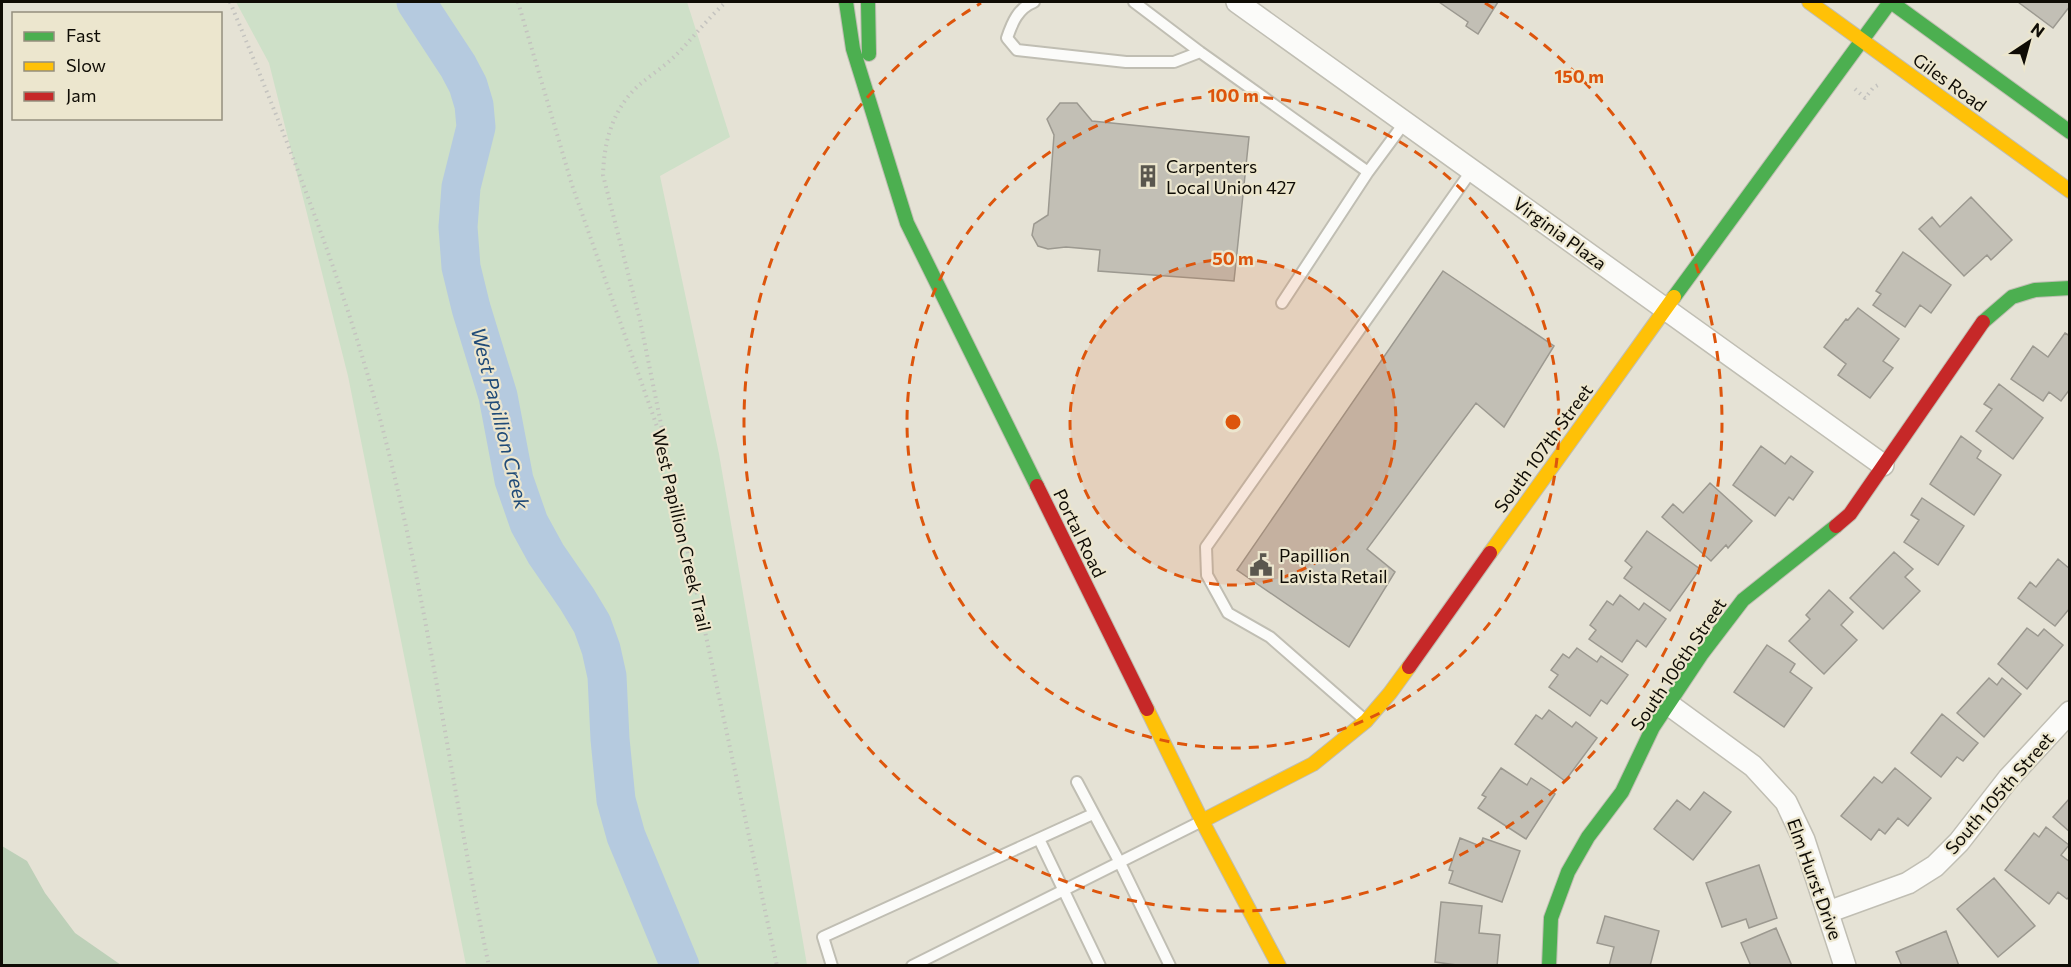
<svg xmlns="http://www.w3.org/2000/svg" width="2071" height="967" font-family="Commissioner,sans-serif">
<rect width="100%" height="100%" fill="#e5e2d5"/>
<path fill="#cee0c8" d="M236,2H687L730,137L660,176L719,454L807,965H466L348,376L269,63Z"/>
<path fill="#bdd0b8" d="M2,846L27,861L45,893L75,933L121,965H2Z"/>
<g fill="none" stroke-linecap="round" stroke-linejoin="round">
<path stroke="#b5cadf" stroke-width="39" d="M416,2L458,66L468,85L474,105L476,127L461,187L458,227L461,267L471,308L498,396L514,480L529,523L546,554L577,599L592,624L601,649L607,676L610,739L616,800L626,836L680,966"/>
</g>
<path fill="#c2bfb5" stroke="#9c9990" stroke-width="1.5" d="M1439,2H1498L1478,34L1466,26L1468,22Z
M2018,2H2070V6L2053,28Z
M1060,103H1077L1092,121L1249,137L1234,281L1098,271L1100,250L1066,247L1048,249L1038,246L1032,235L1034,224L1048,215L1054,135L1047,119Z
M1971,197L2012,240L1991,260L1987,255L1964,276L1919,229L1932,217L1940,227Z
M1903,252L1951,285L1931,313L1920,305L1905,327L1873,305L1881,294L1876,291Z
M1443,271L1554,346L1504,427L1476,403L1367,549L1395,572L1349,647L1237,570Z
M1858,308L1899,339L1883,361L1893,368L1870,398L1838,375L1846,364L1824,347L1846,319L1848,320Z
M2065,333L2070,336V389L2061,401L2049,392L2043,401L2011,379L2033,346L2048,357Z
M1999,384L2043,418L2013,459L1976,431L1992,409L1984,404Z
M1961,436L1981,451L1977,458L2001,475L1974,515L1930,484Z
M1761,446L1785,464L1791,456L1813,472L1793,500L1789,497L1775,516L1733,485Z
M1710,483L1752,521L1728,548L1726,545L1711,561L1662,517L1673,504L1683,513Z
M1922,498L1964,526L1938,565L1904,542L1919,520L1911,515Z
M1647,531L1700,569L1670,611L1624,578L1632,567L1625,561Z
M1894,552L1913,569L1905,577L1920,591L1883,629L1850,598Z
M2058,559L2070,569V608L2055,626L2018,598L2030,582L2036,587Z
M1829,590L1853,612L1841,625L1857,640L1824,674L1789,641L1810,619L1806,615Z
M1620,595L1639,610L1644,603L1666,619L1646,647L1637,640L1622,662L1589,639L1596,630L1590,625L1607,601L1613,605Z
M2027,628L2038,636L2044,629L2063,645L2027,689L1998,664Z
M1767,645L1795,664L1790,672L1812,688L1784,727L1734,692Z
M1577,648L1597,662L1601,656L1628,675L1607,704L1601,700L1590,716L1549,687L1558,675L1551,670L1563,654L1569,658Z
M1989,678L1997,685L2002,678L2021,694L1984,737L1957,713Z
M1549,710L1572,727L1576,722L1597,738L1565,781L1515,744L1536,715L1542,719Z
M1942,714L1978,743L1963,761L1957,757L1941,777L1911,753Z
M1501,768L1527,785L1531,778L1555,794L1526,839L1478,808L1486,797L1482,795Z
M1895,768L1931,798L1908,826L1898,818L1885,834L1879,829L1871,840L1841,816L1874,777L1882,783Z
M1704,792L1731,812L1693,860L1654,829L1677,800L1690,810Z
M2070,798V832L2053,817Z
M2046,827L2069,845L2061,855L2070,862V896L2067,899L2058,892L2049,904L2005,870L2034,833L2039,837Z
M1460,838L1480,846L1483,838L1520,851L1502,902L1449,883L1453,871L1449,870Z
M1759,865L1777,918L1749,928L1746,919L1722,927L1706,883Z
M1994,878L2035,926L1998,957L1957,909Z
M1441,902L1482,906L1479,933L1500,935L1497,966H1464L1435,962Z
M1605,916L1659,931L1650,966H1609L1614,947L1597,943Z
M1776,928L1792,966H1751L1741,943Z
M1946,931L1959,966H1902L1896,952Z"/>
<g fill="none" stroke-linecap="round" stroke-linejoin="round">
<g stroke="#c0beb3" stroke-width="14">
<path id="lane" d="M1034,2C1018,8 1012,23 1007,38L1017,50L1126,62H1174L1200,52
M1134,2L1200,52L1368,172
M1282,303L1368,172L1405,122
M1365,720L1270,637L1228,613L1207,575L1206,547L1472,170
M1077,782L1120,863L1170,966
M1039,839L1100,966
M832,966L823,937L1093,814
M912,966L1202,821"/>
</g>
<g stroke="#c0beb3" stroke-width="24">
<path id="street" d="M1237,2L1883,465
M1668,704L1753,766L1786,802L1804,840L1845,966
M1828,912L1908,883L1935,866L1959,842L2008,779L2070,712"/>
</g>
<g stroke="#c0beb3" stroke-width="16">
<path id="fast" d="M846,2L853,49L907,223L1037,486
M868,2L869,54
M1891,2L2070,132
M1674,297L1890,2
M1983,322L2012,297L2035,290L2070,288
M1549,966L1551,918L1568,872L1588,837L1622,792L1653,727L1701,655L1743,600L1836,526"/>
</g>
<g stroke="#c0beb3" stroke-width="16">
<path id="slow" d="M1809,2L2070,191
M1490,553L1674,297
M1147,709L1202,821L1279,966
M1202,821L1313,764L1366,721L1390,693L1409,667"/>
</g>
<g stroke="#c0beb3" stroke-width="16">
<path id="jam" d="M1037,486L1147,709
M1836,526L1850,514L1983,322
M1409,667L1490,553"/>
</g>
<path stroke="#c4c3bf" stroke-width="4" stroke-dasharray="1.5 4.5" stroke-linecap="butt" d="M230,2C292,151 353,304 391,462C432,628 453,798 489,966
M518,2L572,185L667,455L777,966
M1855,89L1865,98L1873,88L1878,85
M664,439L640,320L603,175C604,142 612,111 637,87C649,76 664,67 676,55C693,38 708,18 726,2"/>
<use href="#lane" stroke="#fbfbf9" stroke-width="10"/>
<use href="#street" stroke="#fbfbf9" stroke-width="21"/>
<use href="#fast" stroke="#4caf50" stroke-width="14"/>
<use href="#slow" stroke="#ffc107" stroke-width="14"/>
<use href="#jam" stroke="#c62828" stroke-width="14"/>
</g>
<circle cx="1233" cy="422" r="163" fill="#dd550c" fill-opacity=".12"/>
<g fill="none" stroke="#dd550c" stroke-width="3" stroke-dasharray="10 8">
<circle cx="1233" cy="422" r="163"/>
<circle cx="1233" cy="422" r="326"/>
<path d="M1485 3A489 489 0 1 1 981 3"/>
</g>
<defs>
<g id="building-bare" transform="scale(1.8)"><path d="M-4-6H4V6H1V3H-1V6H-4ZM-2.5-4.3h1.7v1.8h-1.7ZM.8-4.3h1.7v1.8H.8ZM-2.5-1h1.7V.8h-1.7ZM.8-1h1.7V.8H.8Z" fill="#5a574e" stroke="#ece6ce" stroke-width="2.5" paint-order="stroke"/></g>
<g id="civic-bare" transform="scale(1.8)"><path d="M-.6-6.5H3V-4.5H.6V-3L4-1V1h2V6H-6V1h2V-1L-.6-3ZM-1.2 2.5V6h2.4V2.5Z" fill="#5a574e" stroke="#ece6ce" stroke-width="2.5" paint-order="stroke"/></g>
</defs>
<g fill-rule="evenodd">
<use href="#building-bare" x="1148" y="176"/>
<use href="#civic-bare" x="1261" y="565"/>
</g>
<g text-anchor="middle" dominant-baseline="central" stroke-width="4.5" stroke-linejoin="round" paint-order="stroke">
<g font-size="18" fill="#0f0c05" stroke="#ece6ce">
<text transform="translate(1950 82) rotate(36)">Giles Road</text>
<text transform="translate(1560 233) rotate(36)">Virginia Plaza</text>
<text transform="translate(1543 448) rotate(-54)">South 107th Street</text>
<text transform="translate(682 530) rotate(77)">West Papillion Creek Trail</text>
<text transform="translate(1080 533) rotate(64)">Portal Road</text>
<text transform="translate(1678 664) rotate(-56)">South 106th Street</text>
<text transform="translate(1999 793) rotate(-49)">South 105th Street</text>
<text transform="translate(1815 879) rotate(70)">Elm Hurst Drive</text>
</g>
<g font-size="18" fill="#0f0c05" stroke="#ece6ce" text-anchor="start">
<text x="1166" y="166">Carpenters<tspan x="1166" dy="21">Local Union 427</tspan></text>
<text x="1279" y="555">Papillion<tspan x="1279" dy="21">Lavista Retail</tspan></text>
</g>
<g font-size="20" font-style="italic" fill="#204b78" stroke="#ece6ce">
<text transform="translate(501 418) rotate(76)">West Papillion Creek</text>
</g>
</g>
<circle cx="1233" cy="422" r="9" fill="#dd550c" stroke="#ece6ce" stroke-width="3"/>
<g font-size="18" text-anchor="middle" font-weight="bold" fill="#dd550c" stroke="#ece6ce" stroke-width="4.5" stroke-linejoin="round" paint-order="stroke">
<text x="1579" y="83">150 m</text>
<text x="1233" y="102">100 m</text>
<text x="1233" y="265">50 m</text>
</g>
<rect width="2071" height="967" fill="none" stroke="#0f0c05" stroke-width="6"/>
<rect x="12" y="12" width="210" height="108" fill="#ece6ce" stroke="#948f7e" stroke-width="1.5"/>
<rect x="24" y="32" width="30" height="9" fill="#4caf50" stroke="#948f7e" stroke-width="1.5"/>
<text x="66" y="42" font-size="18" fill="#0f0c05">Fast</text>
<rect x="24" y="62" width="30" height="9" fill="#ffc107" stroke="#948f7e" stroke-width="1.5"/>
<text x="66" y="72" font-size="18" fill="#0f0c05">Slow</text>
<rect x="24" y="92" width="30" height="9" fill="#c62828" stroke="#948f7e" stroke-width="1.5"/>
<text x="66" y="102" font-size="18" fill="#0f0c05">Jam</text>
<g transform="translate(2029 42) rotate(36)" stroke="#ece6ce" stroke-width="4.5" paint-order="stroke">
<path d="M0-4.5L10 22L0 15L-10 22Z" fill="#0f0c05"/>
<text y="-9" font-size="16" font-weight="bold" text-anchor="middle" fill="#0f0c05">N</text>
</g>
</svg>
